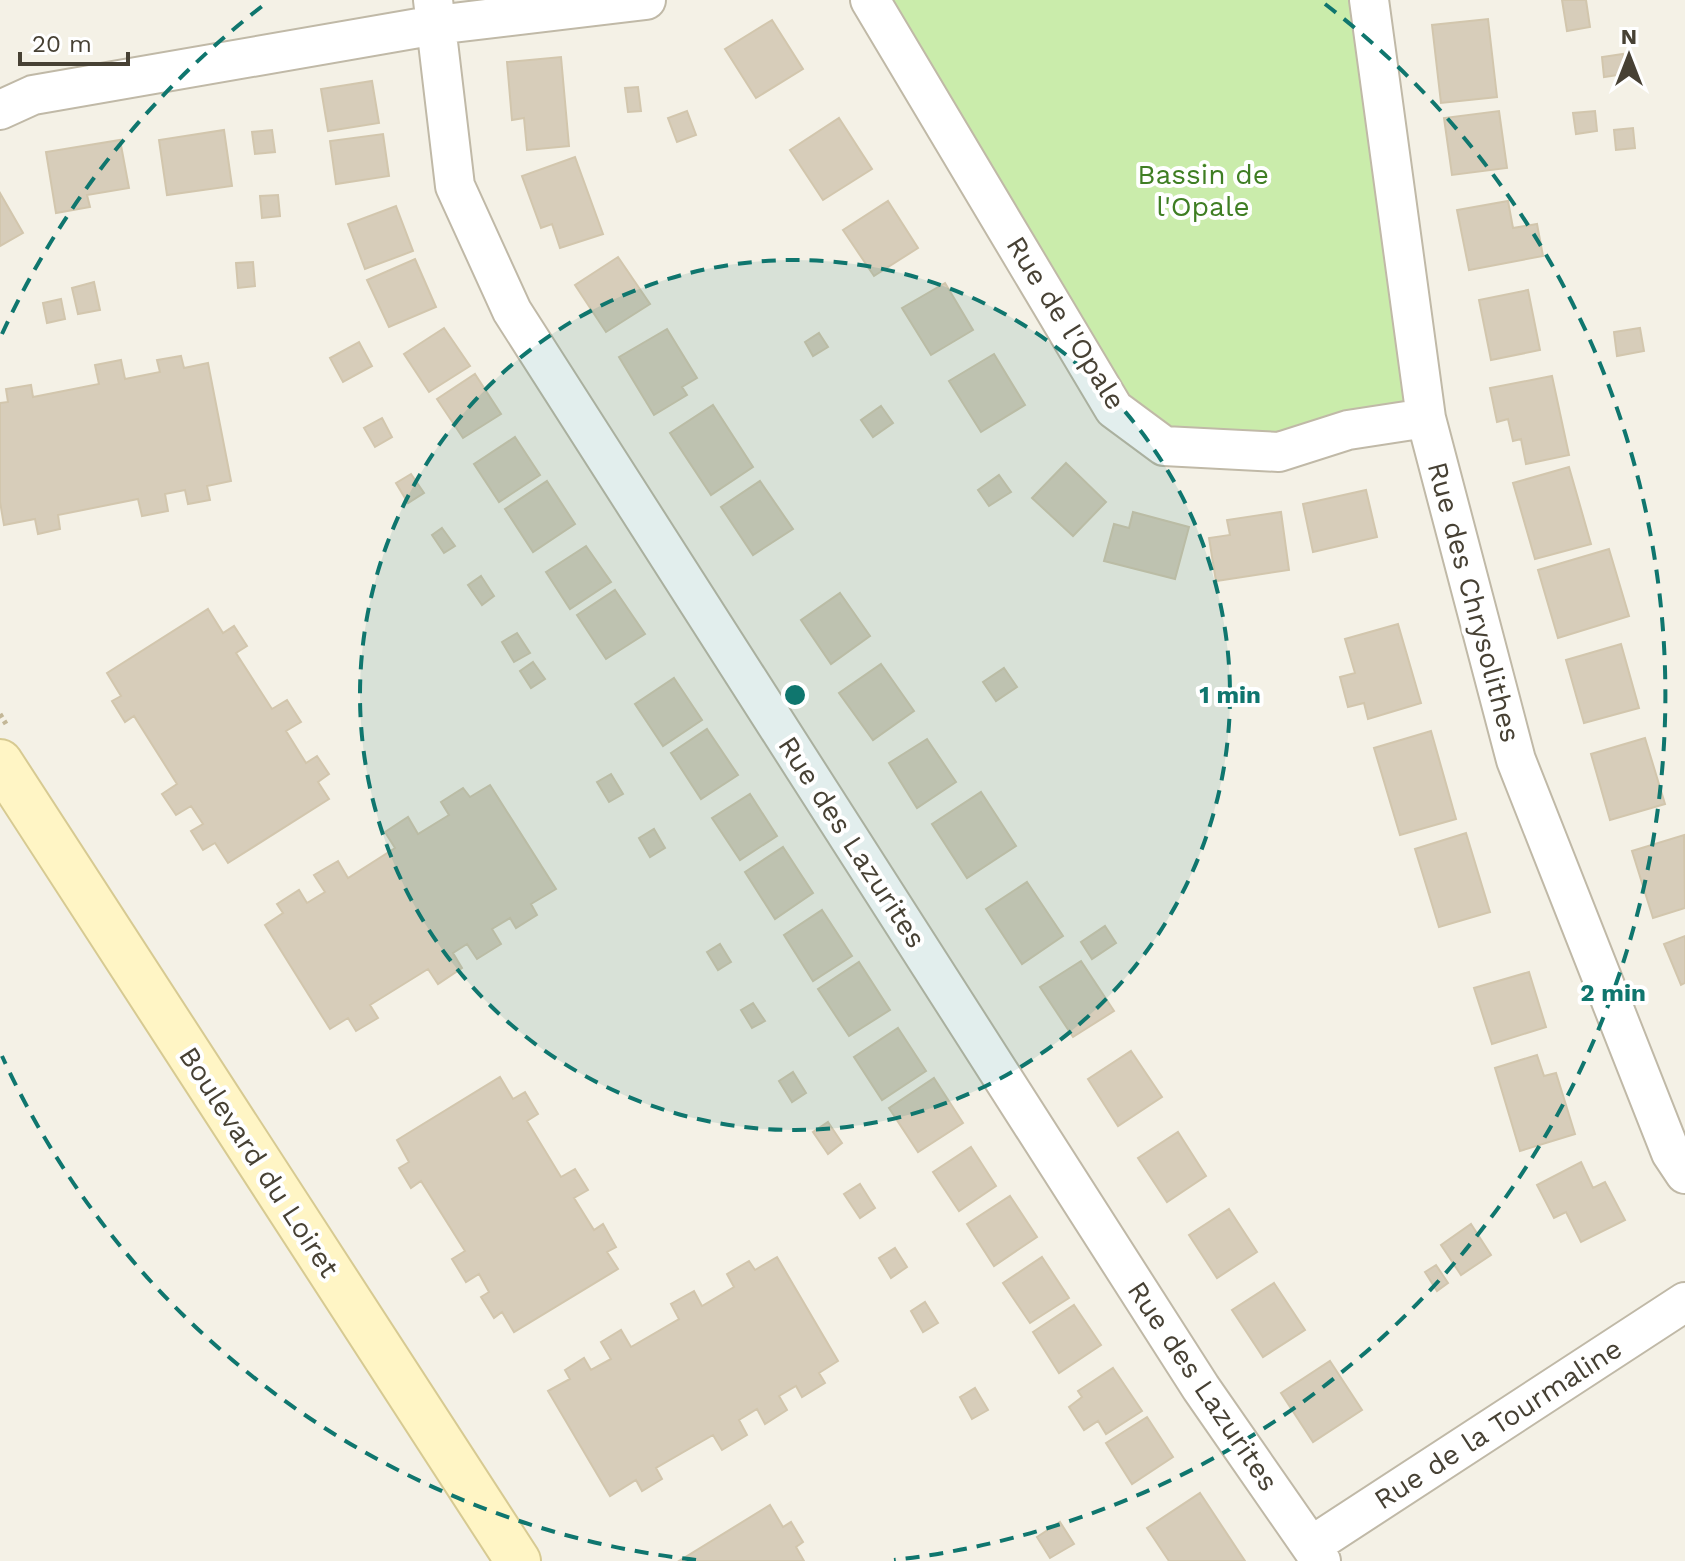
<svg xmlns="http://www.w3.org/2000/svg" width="1685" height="1561" font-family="'Work Sans',sans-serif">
<rect width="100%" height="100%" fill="#f4f1e6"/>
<path fill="#caecab" d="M870,0H1369L1426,418L1164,446L1114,409Z"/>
<path fill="#d7cdba" stroke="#d2c6ad" stroke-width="2" d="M1562,0H1586L1590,27L1567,31Z
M1488,19L1497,97L1441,103L1432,25Z
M772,20L803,69L756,98L725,49Z
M1623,54L1625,74L1604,77L1602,57Z
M561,57L569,146L527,150L524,118L512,120L507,62Z
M372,81L379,123L328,131L321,89Z
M638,87L641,111L628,112L625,88Z
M687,111L696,135L677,142L668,118Z
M1499,111L1507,168L1452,175L1444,118Z
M1595,111L1597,131L1576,134L1573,113Z
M839,118L872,169L823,200L790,150Z
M1633,128L1635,148L1616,150L1614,130Z
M224,130L232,186L167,195L159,140Z
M272,130L275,152L255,154L252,132Z
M383,134L389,176L336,184L330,141Z
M120,140L129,188L87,195L90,207L56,213L46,152Z
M575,157L603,234L560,248L552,224L541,228L522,176Z
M0,193L23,233L0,246Z
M278,195L280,216L262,218L260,196Z
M888,201L918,248L874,276L843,230Z
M1508,201L1513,228L1537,224L1543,256L1469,270L1457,210Z
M396,206L413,251L365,269L348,224Z
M618,257L650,304L606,332L575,285Z
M415,259L436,307L389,327L367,280Z
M253,262L255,286L238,288L236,263Z
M94,282L100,310L78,314L72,288Z
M945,283L973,330L931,355L902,308Z
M1528,290L1540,350L1491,360L1479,300Z
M61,299L65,319L47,323L43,303Z
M444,328L470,366L429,392L404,354Z
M1640,328L1644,351L1617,356L1614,332Z
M667,329L697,378L682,387L687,395L654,415L619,357Z
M819,333L828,347L813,356L805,342Z
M359,342L372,366L343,382L330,358Z
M994,354L1025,405L981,432L949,381Z
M181,356L184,368L208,363L231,481L207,486L210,500L188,504L185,490L165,494L168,511L142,516L138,499L58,515L60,529L38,534L35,519L4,525L0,502V403L8,402L6,389L31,385L33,397L99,384L95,365L121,360L125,379L160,372L157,360Z
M475,374L501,414L463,438L437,399Z
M1552,376L1569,455L1526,464L1521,439L1513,441L1508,419L1497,422L1490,388Z
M713,405L753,467L711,495L670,433Z
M881,406L893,423L873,437L861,420Z
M382,418L392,437L375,447L364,428Z
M515,437L540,475L499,502L474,464Z
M1066,463L1106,502L1073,536L1032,498Z
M1569,467L1591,544L1535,559L1513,483Z
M411,474L424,493L408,503L396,483Z
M999,475L1011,492L989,506L978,490Z
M547,481L575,524L533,552L505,509Z
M760,481L793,529L753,555L721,507Z
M1366,490L1377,537L1313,552L1303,504Z
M1133,512L1189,527L1175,579L1104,561L1114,524L1129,528Z
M1281,512L1289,570L1216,581L1209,538L1230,535L1227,520Z
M442,528L455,546L444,553L432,535Z
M586,546L611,582L570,609L546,572Z
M1609,549L1629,616L1558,638L1538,570Z
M481,576L494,596L482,605L468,585Z
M615,590L645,634L606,659L577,615Z
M840,593L870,636L831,664L801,620Z
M208,609L223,633L234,626L247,646L236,653L272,709L287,700L301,722L286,731L306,763L317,756L329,774L318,782L329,799L228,863L215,843L203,850L191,831L203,824L191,806L176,815L162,794L177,784L134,716L125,722L112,701L121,696L107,673Z
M1398,624L1421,703L1368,719L1364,703L1348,707L1340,677L1355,673L1345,639Z
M517,633L530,653L514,662L502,642Z
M1621,644L1639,708L1584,723L1566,660Z
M533,662L545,679L531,688L520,671Z
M881,664L914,711L873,740L839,693Z
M1004,668L1017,687L996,701L983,682Z
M674,678L702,720L663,746L635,704Z
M707,729L738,775L701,799L671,753Z
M1431,731L1456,819L1400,835L1374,748Z
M1645,738L1665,804L1610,820L1591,754Z
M927,739L956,782L917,808L889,763Z
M611,774L623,794L609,802L597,782Z
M490,785L556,889L531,904L537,915L516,928L510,918L492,929L501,944L477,959L467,944L453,953L462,968L438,984L428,969L370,1005L378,1018L356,1031L348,1018L330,1029L265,925L283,913L277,904L299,890L307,903L325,892L314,875L338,861L348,878L395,848L385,832L408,817L418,834L449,815L441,802L463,788L470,797Z
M981,792L1016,846L967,878L932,824Z
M750,794L777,836L740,860L712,818Z
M654,829L665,848L650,857L639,838Z
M1466,833L1490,912L1439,927L1415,849Z
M1684,835L1685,908L1653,918L1632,851Z
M783,847L813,893L775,919L745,872Z
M1027,882L1063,936L1022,964L986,909Z
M822,910L852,956L813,981L784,935Z
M1105,926L1116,943L1092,959L1081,942Z
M1685,936V983L1681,985L1664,944Z
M720,944L731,962L718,970L707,952Z
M1081,961L1114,1011L1073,1037L1040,987Z
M859,962L890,1010L849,1036L818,989Z
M1529,972L1546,1027L1492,1044L1474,988Z
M753,1003L765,1021L752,1028L741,1010Z
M898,1028L926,1071L882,1100L854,1057Z
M1131,1051L1162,1097L1118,1126L1088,1079Z
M1537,1055L1544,1076L1556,1073L1575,1134L1520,1151L1495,1068Z
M793,1072L806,1093L792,1102L779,1081Z
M500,1077L513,1099L525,1092L538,1114L527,1121L561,1177L575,1169L588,1190L574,1198L594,1230L603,1224L616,1247L607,1252L618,1269L514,1332L502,1312L494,1318L481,1297L489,1292L479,1274L466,1282L452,1259L465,1251L421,1181L411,1188L399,1168L409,1162L397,1140Z
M934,1078L963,1123L918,1152L889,1108Z
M828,1122L842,1143L828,1154L813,1132Z
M1178,1132L1206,1176L1167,1202L1138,1158Z
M971,1147L996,1186L959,1211L933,1172Z
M1581,1162L1593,1188L1605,1182L1625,1220L1581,1242L1566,1212L1554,1218L1537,1185Z
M860,1184L875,1208L860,1218L844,1194Z
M1010,1196L1037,1237L994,1266L967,1224Z
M1229,1209L1257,1252L1217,1278L1189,1235Z
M1471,1224L1491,1255L1461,1275L1441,1245Z
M895,1248L907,1267L891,1278L879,1258Z
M777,1257L838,1361L819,1373L825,1383L802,1397L796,1386L779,1396L787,1410L765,1424L757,1409L739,1420L747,1435L722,1450L713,1435L656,1468L662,1479L642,1491L636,1480L610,1496L548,1391L570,1379L565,1370L584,1358L591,1370L611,1359L601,1342L621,1330L631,1347L679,1319L671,1304L694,1291L702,1306L734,1287L727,1274L749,1261L755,1270Z
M1042,1257L1069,1298L1030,1323L1003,1283Z
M1436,1265L1448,1283L1437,1291L1425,1272Z
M1274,1283L1305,1330L1263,1357L1232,1310Z
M925,1302L938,1323L923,1332L911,1311Z
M1074,1305L1101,1345L1059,1373L1033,1332Z
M1330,1361L1362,1410L1313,1442L1281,1393Z
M1113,1368L1142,1411L1106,1434L1098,1421L1084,1430L1069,1407L1082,1397L1078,1391Z
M975,1388L988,1410L972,1419L960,1397Z
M1147,1417L1173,1457L1132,1484L1106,1443Z
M1200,1493L1245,1561H1169L1147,1528Z
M770,1505L783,1527L791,1522L803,1542L796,1547L804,1561H679Z
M1060,1522L1074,1544L1050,1558L1037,1537Z"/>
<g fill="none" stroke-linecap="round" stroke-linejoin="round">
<g stroke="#c0b9a7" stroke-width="42">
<path id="street" d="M433,0L455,186L512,311L1201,1388L1321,1561
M870,0L1114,409L1164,446L1279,452L1348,430L1426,418
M1369,0L1426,418L1516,760L1671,1153L1685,1174
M0,110L33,95L436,25L646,0
M1311,1546L1685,1302"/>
</g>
<g stroke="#d7ca92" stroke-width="48">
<path id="secondary" d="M0,762L518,1561"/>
</g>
<path stroke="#c3b797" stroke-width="5" stroke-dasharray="4 4" stroke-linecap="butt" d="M0,714L6,724"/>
<use href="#street" stroke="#fff" stroke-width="38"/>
<use href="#secondary" stroke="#fff5c5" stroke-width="44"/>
</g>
<circle cx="795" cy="695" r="435" fill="#0f766e" fill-opacity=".12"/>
<g fill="none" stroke="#0f766e" stroke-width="4" stroke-dasharray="14 10">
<circle cx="795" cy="695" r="435"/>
<path d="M696 1560A871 871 0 0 1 2 1056M2 334A871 871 0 0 1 265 4M1325 4A871 871 0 0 1 894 1560"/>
</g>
<g text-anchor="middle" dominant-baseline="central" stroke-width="8" stroke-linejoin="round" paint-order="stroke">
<g font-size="28" fill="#3f7e23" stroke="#fff">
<text x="1203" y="174">Bassin de<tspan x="1203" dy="32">l'Opale</tspan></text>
</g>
<g font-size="28" fill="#474134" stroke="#fff">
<text transform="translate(1066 323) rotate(58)">Rue de l'Opale</text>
<text transform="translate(1474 602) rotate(75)">Rue des Chrysolithes</text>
<text transform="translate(852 842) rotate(57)">Rue des Lazurites</text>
<text transform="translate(259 1162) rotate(57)">Boulevard du Loiret</text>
<text transform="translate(1203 1386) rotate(56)">Rue des Lazurites</text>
<text transform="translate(1498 1424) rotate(-33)">Rue de la Tourmaline</text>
</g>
</g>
<circle cx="795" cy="695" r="12" fill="#0f766e" stroke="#fff" stroke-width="4"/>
<g font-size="24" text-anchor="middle" font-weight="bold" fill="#0f766e" stroke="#fff" stroke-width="8" stroke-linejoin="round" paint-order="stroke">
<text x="1230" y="703">1 min</text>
<text x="1613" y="1001">2 min</text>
</g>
<g transform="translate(1629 56)" stroke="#ffffff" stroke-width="6" paint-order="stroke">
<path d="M0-6L14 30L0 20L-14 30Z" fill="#474134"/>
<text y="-12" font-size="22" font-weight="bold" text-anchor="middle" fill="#474134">N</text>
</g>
<path d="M20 52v12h108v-12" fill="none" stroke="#474134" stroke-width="4"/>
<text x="32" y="52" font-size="24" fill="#474134" stroke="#ffffff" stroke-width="6" paint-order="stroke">20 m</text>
</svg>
